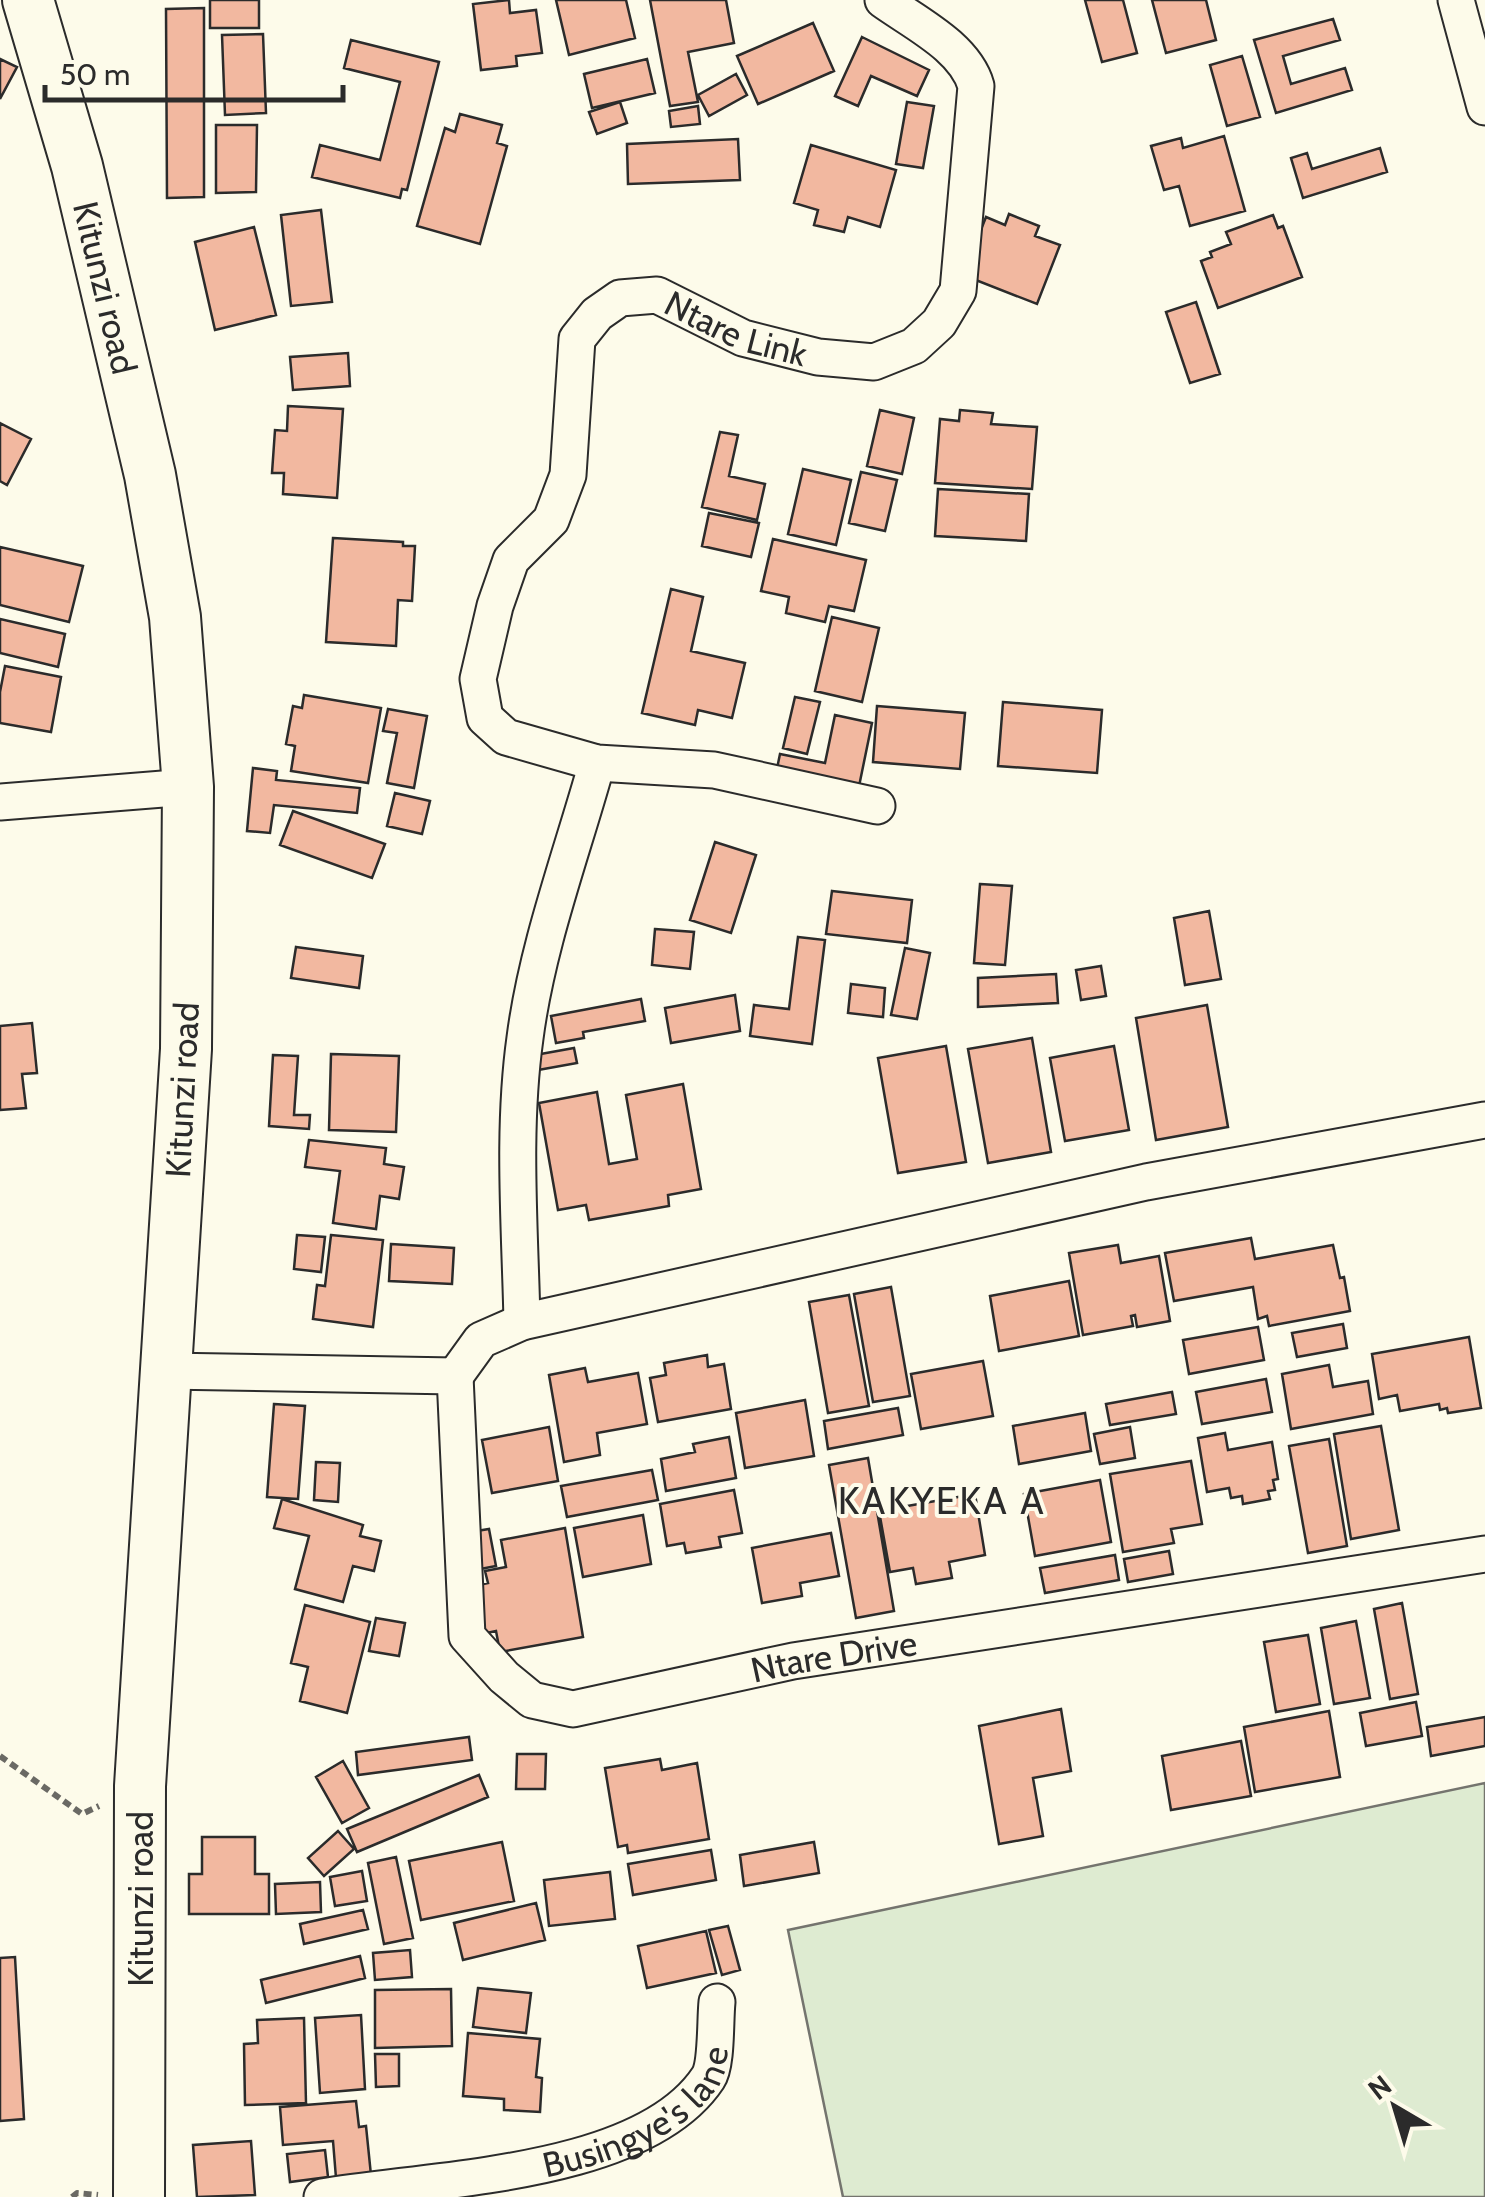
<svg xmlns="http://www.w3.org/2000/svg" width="1485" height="2197" font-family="Cabin,sans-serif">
<rect width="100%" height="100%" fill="#fdfbea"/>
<path fill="#deebd1" stroke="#74746e" stroke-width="2.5" d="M1485,1783V2197H843L788,1930Z"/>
<path fill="#f2b8a0" stroke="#2b2b2b" stroke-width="2.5" d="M210,0H259V28H210Z
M509,0L510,13L536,10L542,53L516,56L517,66L481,70L473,4Z
M556,0H626L635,38L569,55Z
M650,0H726L734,43L688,52L698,102L670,106Z
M1085,0H1123L1137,53L1102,62Z
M1152,0H1206L1216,40L1166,53Z
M204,8V197L167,198L166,9Z
M1333,19L1340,40L1283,56L1291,84L1345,68L1352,90L1276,113L1254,40Z
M813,23L834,71L758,104L737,56Z
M263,34L266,113L225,115L222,35Z
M862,37L929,70L917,96L871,76L858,106L835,96Z
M351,40L439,62L407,190L402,189L400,198L312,177L320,145L380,160L400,82L344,68Z
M1242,56L1260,117L1227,126L1210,65Z
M0,59L17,67L0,99Z
M647,59L655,93L592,108L584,74Z
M736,74L747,95L709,116L698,95Z
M620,102L627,123L597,134L589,112Z
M907,102L934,106L923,168L896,164Z
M698,106L700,124L671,127L669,111Z
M460,114L502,125L497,143L507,146L480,244L417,226L445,128L455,132Z
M216,125H257L256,192L216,193Z
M1224,136L1245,211L1190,226L1179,186L1164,190L1151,146L1181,138L1183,148Z
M738,139L740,180L628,184L627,144Z
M811,145L896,170L880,227L848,217L844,232L814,225L818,210L794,203Z
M1380,148L1387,172L1303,198L1291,158L1307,153L1312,169Z
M321,210L332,302L291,306L281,215Z
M1009,214L1039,226L1035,236L1060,245L1037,304L963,275L986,217L1005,225Z
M1273,215L1278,228L1283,226L1302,277L1218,308L1201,261L1212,257L1210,252L1231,244L1226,232Z
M254,227L276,315L215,330L195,242Z
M1196,302L1220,374L1190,383L1166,312Z
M348,353L350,386L293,390L290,357Z
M288,406L343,409L337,498L283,494L284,473H272L275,430L287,431Z
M880,410L914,418L902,474L867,466Z
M960,410L993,413L991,424L1037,427L1032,489L935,483L940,419L959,421Z
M0,423L31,439L7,485L0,481Z
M720,432L738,435L729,476L765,484L757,520L702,507Z
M803,469L851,480L836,545L788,534Z
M861,472L897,480L885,531L849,523Z
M938,489L1029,494L1026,541L935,536Z
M709,513L759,523L751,557L702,546Z
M333,538L403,542V546H415L412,601L398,600L396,646L326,642Z
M773,539L866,560L854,611L829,606L825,622L786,613L789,597L761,591Z
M0,547L83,566L69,622L0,605Z
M671,589L703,597L691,651L745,663L732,718L698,710L695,725L642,713Z
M832,617L879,628L862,702L815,691Z
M0,619L65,634L58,667L0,653Z
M5,666L61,677L51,732L0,723V692Z
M304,695L381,708L368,783L291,771L295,746L286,744L293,706L302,708Z
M795,697L820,702L807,754L783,748Z
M1003,702L1102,710L1097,773L998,766Z
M877,706L965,713L960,769L873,762Z
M388,709L427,716L414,788L387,783L397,733L383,731Z
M835,715L872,723L857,796L775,778L780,754L825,763Z
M253,768L277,771L276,780L360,788L357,813L274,805L270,833L247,831Z
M395,793L430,801L422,834L387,826Z
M293,811L385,844L372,878L280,845Z
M715,842L756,855L731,933L690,920Z
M980,884L1012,886L1005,965L974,963Z
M832,891L912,900L907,943L826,934Z
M1209,911L1221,979L1185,985L1174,918Z
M655,929L694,932L690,969L652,965Z
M798,937L825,940L812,1044L750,1036L754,1005L789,1009Z
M296,947L363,956L359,988L291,978Z
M905,948L930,953L917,1019L891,1015Z
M1101,966L1106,996L1081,1000L1076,970Z
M1056,974L1058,1003L978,1007V978Z
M851,984L885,988L883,1017L848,1013Z
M735,995L740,1031L671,1043L665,1008Z
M641,999L645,1021L583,1032L584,1038L556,1043L551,1016Z
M1207,1005L1228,1127L1156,1140L1136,1018Z
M32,1023L37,1073L22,1074L26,1108L0,1110V1026Z
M1032,1038L1051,1152L988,1163L968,1049Z
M946,1046L966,1162L898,1173L878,1058Z
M1114,1046L1129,1130L1065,1141L1050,1058Z
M574,1048L577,1063L527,1072L524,1057Z
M331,1054L399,1056L396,1132L329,1130Z
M273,1055L298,1056L294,1115H310L309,1129L269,1126Z
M683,1084L701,1189L668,1195L669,1206L589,1220L586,1205L558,1210L539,1103L597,1092L609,1164L637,1159L626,1095Z
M309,1140L386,1148L384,1164L404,1167L399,1199L380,1196L376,1229L333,1223L340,1171L305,1167Z
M297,1235L325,1237L321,1272L294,1269Z
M331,1235L383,1240L373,1327L313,1319L317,1285L325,1286Z
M1251,1238L1255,1259L1333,1245L1340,1278L1344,1277L1350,1311L1269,1326L1267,1316L1258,1319L1253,1287L1174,1301L1165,1253Z
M391,1244L454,1248L452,1284L389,1281Z
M1118,1245L1121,1263L1159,1256L1170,1321L1137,1327L1135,1315L1131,1316L1133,1326L1083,1335L1069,1253Z
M1069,1281L1079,1336L999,1351L990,1296Z
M891,1287L910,1396L873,1402L854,1294Z
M849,1295L869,1406L828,1413L809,1302Z
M1343,1324L1347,1348L1297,1357L1292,1333Z
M1258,1327L1264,1360L1189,1374L1183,1340Z
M1469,1337L1481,1408L1448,1413L1447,1408L1440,1410L1439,1404L1400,1411L1397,1395L1379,1399L1372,1354Z
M707,1355L708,1367L724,1364L731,1409L658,1422L650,1378L666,1375L664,1363Z
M983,1361L993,1416L921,1429L911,1374Z
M1329,1365L1333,1387L1368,1381L1373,1414L1291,1429L1282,1374Z
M585,1368L588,1382L638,1373L647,1424L597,1433L600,1455L564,1462L549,1375Z
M1266,1379L1272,1412L1202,1424L1196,1392Z
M1172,1392L1176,1414L1110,1425L1106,1404Z
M805,1400L814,1456L745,1468L736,1413Z
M274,1404L305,1406L298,1499L267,1497Z
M898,1408L903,1435L828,1449L824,1421Z
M1085,1413L1091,1451L1019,1464L1013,1426Z
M1381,1426L1399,1530L1351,1539L1334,1434Z
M549,1427L558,1481L492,1493L482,1440Z
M1130,1427L1135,1458L1100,1464L1094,1434Z
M1225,1433L1228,1450L1272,1442L1278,1479L1273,1480L1275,1490L1268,1491L1270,1499L1243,1504L1242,1496L1231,1498L1229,1488L1207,1492L1198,1438Z
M729,1437L736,1478L666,1491L661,1459L695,1452L693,1444Z
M1329,1439L1347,1546L1308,1553L1289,1446Z
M868,1458L894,1611L856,1618L829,1465Z
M1191,1461L1202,1524L1171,1529L1174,1543L1123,1552L1110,1474Z
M316,1462L340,1463L338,1502L314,1500Z
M652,1470L658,1500L567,1517L561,1486Z
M1100,1480L1111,1542L1035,1556L1024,1494Z
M734,1490L742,1533L719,1537L721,1547L686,1553L684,1543L667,1546L660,1504Z
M975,1494L985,1555L949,1562L952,1578L916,1584L913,1568L890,1572L879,1511Z
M282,1499L363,1525L360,1536L381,1541L374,1571L353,1566L343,1602L295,1589L309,1536L274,1528Z
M643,1515L651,1564L583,1577L574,1528Z
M565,1528L583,1637L500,1652L496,1631L477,1635L469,1587L488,1583L485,1571L506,1567L501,1540Z
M489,1529L496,1566L470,1571L464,1533Z
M831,1533L839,1576L800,1583L802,1596L762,1603L752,1548Z
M1169,1551L1173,1574L1128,1582L1124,1559Z
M1115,1555L1119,1580L1045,1593L1040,1568Z
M1402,1603L1418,1694L1390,1699L1374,1609Z
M305,1605L370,1622L347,1713L300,1701L308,1667L291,1663Z
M376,1618L405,1623L399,1656L369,1651Z
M1356,1621L1370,1698L1334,1704L1321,1628Z
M1308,1635L1320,1704L1276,1712L1264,1642Z
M1416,1702L1422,1736L1366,1746L1360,1713Z
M1061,1709L1071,1771L1033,1778L1043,1836L999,1844L979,1726Z
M1329,1711L1340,1777L1255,1792L1244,1727Z
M1485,1717V1746L1431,1756L1427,1727Z
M469,1737L472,1760L358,1775L356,1752Z
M1241,1741L1251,1796L1171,1810L1162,1756Z
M517,1754H546L545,1789H516Z
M660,1759L662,1770L697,1763L709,1839L628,1853L627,1845L618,1847L605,1768Z
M343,1761L369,1808L342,1823L316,1777Z
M479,1775L488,1797L357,1852L347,1829Z
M338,1831L354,1849L324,1876L308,1858Z
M202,1837H255V1874H269V1914H189V1874H202Z
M502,1842L514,1901L421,1920L409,1861Z
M814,1842L819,1873L744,1886L740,1855Z
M711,1850L716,1880L633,1895L628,1864Z
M396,1857L413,1938L384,1944L368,1863Z
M362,1871L367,1901L335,1906L330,1877Z
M610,1872L615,1919L549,1926L544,1880Z
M320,1882L321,1912L276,1914L275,1884Z
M536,1903L545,1940L463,1960L454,1923Z
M363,1910L368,1929L304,1944L300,1924Z
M728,1926L740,1970L722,1975L709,1930Z
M706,1931L716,1973L647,1988L638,1946Z
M410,1950L412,1977L375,1980L373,1953Z
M360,1956L365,1978L266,2003L261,1980Z
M15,1957L24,2119L0,2121V1958Z
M478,1988L531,1993L526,2033L473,2027Z
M451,1989L452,2046L375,2048V1990Z
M361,2015L365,2089L320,2093L315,2018Z
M304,2018L306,2103L245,2105L244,2044L258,2043L257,2020Z
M468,2033L540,2039L536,2077L542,2078L540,2112L504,2110V2099L463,2096Z
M375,2054H399V2086L376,2087Z
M356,2101L359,2127L366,2126L371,2175L336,2178L333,2141L283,2145L280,2107Z
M251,2141L255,2195L197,2197L193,2145Z
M325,2150L328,2177L290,2182L287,2154Z"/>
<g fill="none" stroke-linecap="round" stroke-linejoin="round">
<g stroke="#2b2b2b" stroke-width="39">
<g id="street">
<path d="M1456,0L1485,107"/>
<path d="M0,802L188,787"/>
<path id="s1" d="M877,806L714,770L597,763L506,737L485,718L478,679L495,606L511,560L551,520L568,475L577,339L597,314L620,298L657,295L743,338L818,357L874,362L914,346L939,323L958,291L976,86C965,47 915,23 883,0"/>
<path d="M522,1322C520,1228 512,1131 525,1038C537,945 572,853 597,763"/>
<path d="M165,1371L455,1376"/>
<path id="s2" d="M455,1376L467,1636L504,1677L532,1700L573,1709L793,1661L1485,1554"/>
<path d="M455,1376L481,1340L522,1322L1146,1182L1485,1120"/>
<path id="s3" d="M322,2197C430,2178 642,2177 708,2078C717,2065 715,2020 717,2002"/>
</g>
</g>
<g stroke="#2b2b2b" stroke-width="54">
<g id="secondary">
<path id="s4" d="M28,0L77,166L150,475L175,617L188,787L186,1049L140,1786L139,2197"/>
</g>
</g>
<path stroke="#6a6964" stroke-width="6" stroke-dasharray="8 5" stroke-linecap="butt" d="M0,1756L82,1814L99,1806
M72,2197L77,2193L98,2195"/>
<use href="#street" stroke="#fdfbea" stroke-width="35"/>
<use href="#secondary" stroke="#fdfbea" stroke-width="50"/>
</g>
<g text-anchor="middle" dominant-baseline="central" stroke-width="8" stroke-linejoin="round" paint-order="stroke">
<g font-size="35" fill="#2b2b2b" stroke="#fdfbea">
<text stroke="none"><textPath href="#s4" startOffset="298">Kitunzi road</textPath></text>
<text stroke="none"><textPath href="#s1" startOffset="995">Ntare Link</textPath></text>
<text transform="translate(182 1090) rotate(-87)">Kitunzi road</text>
<text stroke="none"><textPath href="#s2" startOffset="660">Ntare Drive</textPath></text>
<text transform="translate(140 1899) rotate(-90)">Kitunzi road</text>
<text stroke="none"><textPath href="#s3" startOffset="335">Busingye's lane</textPath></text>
</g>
<g font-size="38" letter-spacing="2.5" fill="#2b2b2b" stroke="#fdfbea">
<text x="942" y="1500">KAKYEKA A</text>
</g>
</g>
<g transform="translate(1395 2107) rotate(322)" stroke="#fdfbea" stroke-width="8" paint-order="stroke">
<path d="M0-8L18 38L0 25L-18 38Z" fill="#2b2b2b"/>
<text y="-15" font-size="28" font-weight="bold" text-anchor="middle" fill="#2b2b2b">N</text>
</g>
<path d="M45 85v15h298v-15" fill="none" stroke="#2b2b2b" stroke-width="5"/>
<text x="60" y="85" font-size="30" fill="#2b2b2b" stroke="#fdfbea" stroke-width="8" paint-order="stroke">50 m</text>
</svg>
